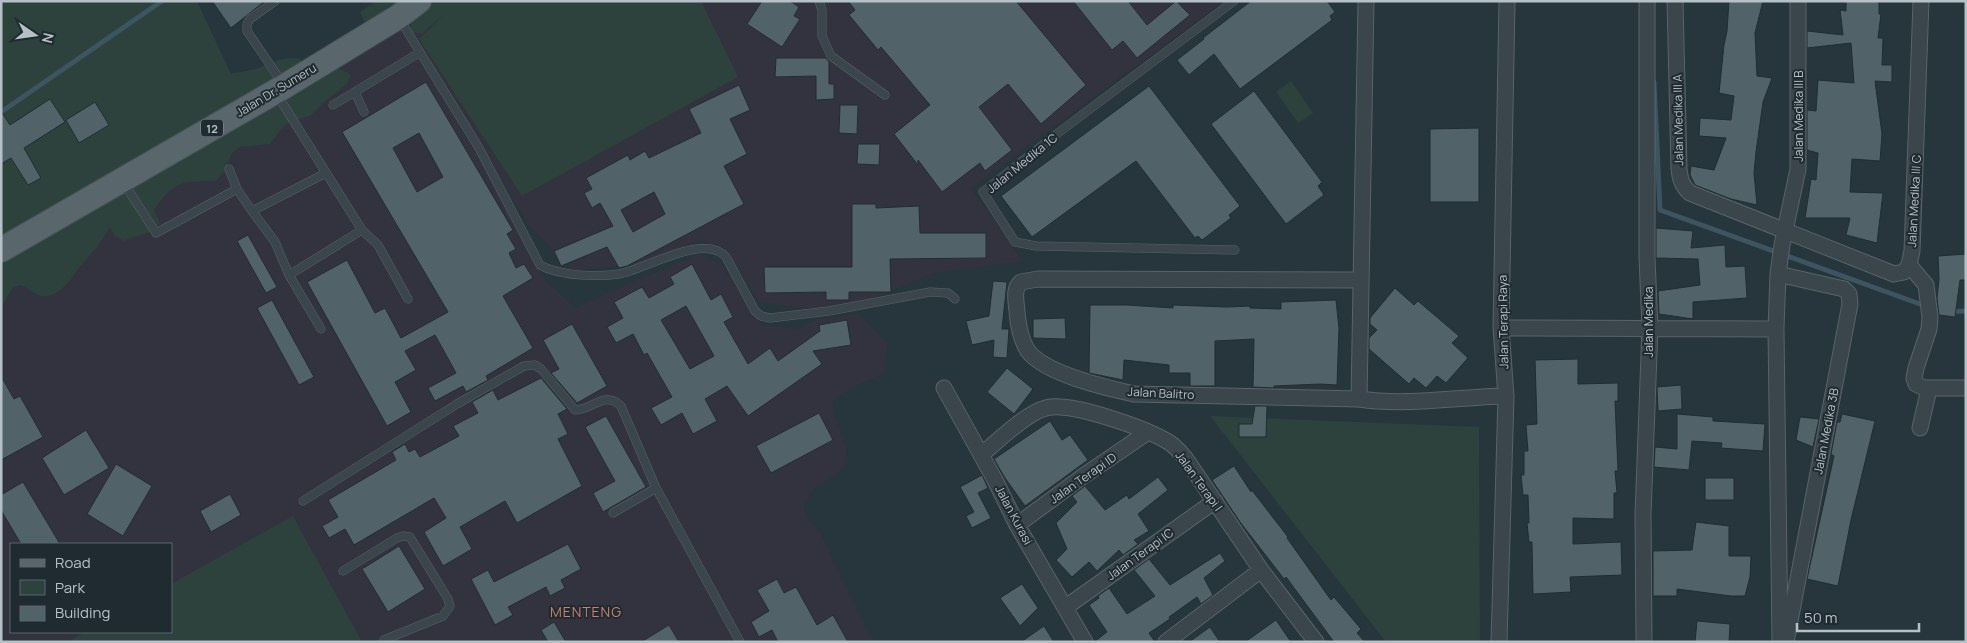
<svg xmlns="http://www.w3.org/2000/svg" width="1967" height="643" font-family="Manrope,sans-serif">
<rect width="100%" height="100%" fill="#27353c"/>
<path fill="#32333e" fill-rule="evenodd" d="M431,1H1224L971,188L1023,261L935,273L867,300L823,310L759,302L726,248L700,241L639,264L574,271L528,225L409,25Z
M399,24L477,147L545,280L576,308L612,291L700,254L721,264L761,325L798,329L818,319L859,314L888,343L884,374L853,387L835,399L833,404L835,418L846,445L848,462L835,475L812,490L804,505L808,519L821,534L873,642H1V267ZM11,544H171V632H11Z"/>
<path fill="#2d423d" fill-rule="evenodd" d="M1,1H197L231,74C241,72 257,70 266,65C278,60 287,56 300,59L305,67C321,67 337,65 351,75L347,84L324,102L310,116L290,122L282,128L270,144L240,147L232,153L224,172L216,181C180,182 175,180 154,210L160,223L154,231L123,241L115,236L110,227C102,241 93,252 82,264C72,276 59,302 38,295C32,292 27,287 21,285L13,287L1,308ZM50,99L64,123L32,143L17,120ZM95,102L79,142L66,120Z
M375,1H701L738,77L522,196L419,39L444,15L421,34L411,32L410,15L373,24L364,21L360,12Z
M1291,81L1313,113L1298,123L1276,92Z
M1210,416L1479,427L1480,642H1386Z
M293,516L362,642H67L85,632H171V584Z"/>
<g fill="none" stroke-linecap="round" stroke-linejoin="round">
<path stroke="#3c5561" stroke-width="5" d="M1654,82L1660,210L1942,312L1966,311
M1,112L162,1"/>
</g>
<path fill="#526269" stroke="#212d33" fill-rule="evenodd" d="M212,1H265L231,28Z
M762,1H790L799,7L794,16L800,19L782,47L747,24Z
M848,1H1016L1086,85L1041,124L1008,84L979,107L1012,150L985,171L980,163L942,192L918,160V165L894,134L930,105L881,47L878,50L849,15L855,10Z
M1073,1H1128L1147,25L1176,1L1190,15L1137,58L1123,41L1112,50Z
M1251,1H1327L1335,12L1330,16L1332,20L1240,89L1214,54L1189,75L1177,60L1204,39L1203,38Z
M1729,1H1763L1755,33L1757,76L1772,78L1763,102L1756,152L1754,173L1757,205L1731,199L1695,185L1690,175L1691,166L1714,170L1726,138L1699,136L1700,118L1731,120L1734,96L1719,93L1724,45L1727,31Z
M1846,1H1879V14H1881L1878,38H1883L1882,65H1892V82L1875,81L1882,134L1880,161L1852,159L1850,192L1883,193L1877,243L1846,235L1850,218H1805L1811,179L1816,180L1818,153L1807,150V110L1816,111L1818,80L1854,83L1851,43L1807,48V31L1843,35L1840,10L1846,11Z
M776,58H826L829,62V84H834V99L816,100V76L775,77Z
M426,82L513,230L507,234L516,249L509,253L516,268L524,264L533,278L503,296L533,348L486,376L488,380L466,392L463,386L435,401L428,388L456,373L435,335L405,351L416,370L395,382L411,412L387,426L307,282L347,260L375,313L385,308L401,338L448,312L342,132ZM419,133L443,177L417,192L393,148Z
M739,85L750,110L730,119L747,154L724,166L744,204L627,266L619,268L607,247L561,266L554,251L613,226L600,203L592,208L584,193L592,189L586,178L628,155L630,160L645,151L649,158L701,133L689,109ZM654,192L665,214L633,232L621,210Z
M1149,86L1240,206L1229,215L1231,218L1202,240L1198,236L1195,238L1136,161L1032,237L1001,196Z
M1254,91L1322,182L1318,186L1324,195L1286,224L1211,124Z
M50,99L65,122L24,148L41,178L28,185L11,158L1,164V111L10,125Z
M95,102L109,125L79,143L66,120Z
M840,105H858L857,134L839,133Z
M1479,128V202H1430V129Z
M858,144H880L879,165L857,164Z
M852,204H876V208L919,206L920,233H986V258L890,259L891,292H849V300H826V292L765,293L764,267H852Z
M1656,228L1693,231L1691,248L1725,245L1726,267L1745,266L1747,298L1693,302V319L1659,314L1658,291L1700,285L1698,259L1656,258Z
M248,235L277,287L266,293L237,241Z
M1966,254V280H1960L1955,317L1939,315L1937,298L1939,279L1938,256Z
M692,264L711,300L721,294L733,317L724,322L748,364L770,348L778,361L820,331L819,325L847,320L851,345L813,351L822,364L748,416L727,386L705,399L717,421L693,434L682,413L661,425L651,408L672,397L647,353L644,355L633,334L616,343L607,327L623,318L614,302L642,287L649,298L674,284L670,277ZM686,306L714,356L690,369L661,320Z
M993,281L1007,282L1002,329H1009L1007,358L993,357L994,340L972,345L966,321L989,316Z
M1395,288L1414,305L1418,301L1459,336L1452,343L1468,358L1446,383L1437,376L1426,388L1414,378L1409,384L1369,349V338L1377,330L1370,324V318Z
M272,300L314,377L299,385L257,308Z
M1336,300L1339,328L1337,385L1320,384L1274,386V388L1253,387L1254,339L1215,341V386H1190V373H1169V365L1124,360L1123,380L1089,373L1090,305H1127L1173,308V305L1227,307L1250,306V308L1281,309V302Z
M1065,318L1066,339L1033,338V319Z
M572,324L607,386L577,403L551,373L559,369L543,340Z
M1578,359V384L1618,383V401H1615L1618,471H1615L1617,493H1614V519L1573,518V544L1621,542L1622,575L1570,577L1571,592L1533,594L1532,542H1529L1527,523H1529L1528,495H1523L1521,475H1524V451H1528L1526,425L1537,424L1535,360Z
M1007,368L1033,389L1014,414L987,392Z
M1,376L14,399L20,396L43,437L1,460Z
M541,378L567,409L558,414L568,434L558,439L582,486L517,523L505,501L460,527L472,549L443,566L424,532L446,518L434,498L354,545L345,529L329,538L322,526L338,517L328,500L396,460L392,452L405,444L409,452L415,449L420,457L459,436L453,426L478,413L472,402L493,390L498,400Z
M1681,385L1682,409L1658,411L1657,387Z
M1255,406H1267L1266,437H1239V424H1252Z
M819,413L833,440L771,473L756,446Z
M1677,414L1713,417V421L1765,424L1763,451L1721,448L1722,443L1692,441L1689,470L1654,467L1655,447L1677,449Z
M1842,414L1875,421L1851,520L1838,586L1807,579L1834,456L1831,454L1837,422H1840Z
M606,416L646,487L603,512L593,493L615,481L585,427Z
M1800,417L1819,419L1813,447L1796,440Z
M1050,421L1062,440L1070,435L1088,460L1025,506L1005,478L994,459Z
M86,430L109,468L64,495L42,458Z
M116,464L152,486L123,536L87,514Z
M1234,466L1251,492V489L1288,537L1287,538L1331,600L1334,597L1361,629L1357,633L1365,642H1334L1286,577L1284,579L1240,522L1212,480Z
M982,475L988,488L978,493L991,518L972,528L966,516L974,512L960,487Z
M1158,477L1168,490L1138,514L1149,531L1134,540L1138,544L1123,555L1119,550L1097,571L1089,562L1072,577L1056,560L1067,549L1056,523L1077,502L1072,496L1085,486L1105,510L1127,495L1129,499Z
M1705,478H1734V500H1705Z
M23,482L60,544H21L1,510V495Z
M230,494L241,515L211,532L200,511Z
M1696,522L1729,526V556H1751L1750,577L1745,596H1731L1677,589V596H1653V551L1692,550Z
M568,544L581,569L561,580L565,588L550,596L546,587L508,607L513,615L495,625L471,579L488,570L494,582Z
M399,546L425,589L388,612L362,569Z
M1220,553L1225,561L1204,578L1213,595L1201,604L1197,597L1169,617L1170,619L1149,633L1155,642H1094L1107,632L1089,605L1099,598L1098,596L1109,588L1127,614L1155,596L1134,570L1149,559L1170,585Z
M777,579L784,593L796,587L817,625L833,615L848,642H778L772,630L759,637L751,622L769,611L757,590Z
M1022,584L1038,608L1020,626L1000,598Z
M1276,620L1291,642H1245Z
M1697,621L1730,624L1729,642H1695Z
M554,622L566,642H548L541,630Z
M669,625L679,642H641Z
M1044,626L1054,642H1021Z
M1210,627L1220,642H1189Z"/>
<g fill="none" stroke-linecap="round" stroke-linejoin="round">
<g stroke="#58646a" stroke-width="9">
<path id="lane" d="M275,1L250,19L247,24V31L283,84
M819,1L822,10V36L831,56L885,95
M1234,1L1054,136L983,192L1015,242L1036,246L1235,250
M399,18L479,148L540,265L546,268C567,276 597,277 619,274C644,270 704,232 726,257L755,311L761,316L770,318L829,311L930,292L948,293L955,299
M355,92L364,112
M276,93L362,230L378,245L408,299
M333,105L419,53
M229,169L237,189
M123,182L156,233L237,189L252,211L326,173
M252,211L275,242L289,275L321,329
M289,275L362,230
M303,501L457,404L524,366L535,365L541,369L575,410C593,410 604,390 621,406L656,488L740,642
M613,513L656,488
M343,571L397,538L403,536L410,537L448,599L450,606L443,616L384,640"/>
</g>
<g stroke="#58646a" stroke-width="17">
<path id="street" d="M1675,1L1679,169C1680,179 1682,186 1690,193L1894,274L1904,272L1909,265L1912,251L1921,1
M1909,265L1926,285L1930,317L1929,329L1916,368L1914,378L1916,384L1924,388H1966
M1778,274L1844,289L1849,294L1850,304L1786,642
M1361,280L1038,279L1021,282C1013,289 1016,300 1017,311C1018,324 1020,339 1028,351C1045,374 1107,388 1134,394L1359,399C1407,406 1457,397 1506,396
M1501,328L1776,329
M944,388L995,480L1017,525L1085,642
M1359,399L1366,1
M1920,428L1929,389
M981,455C997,442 1026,413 1046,408C1070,401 1148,429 1170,443C1176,447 1181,453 1186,459L1261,570L1316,642
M1017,525L1082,477L1148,432
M1066,607L1215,501
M1166,642L1261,570
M1499,642L1506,396L1501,328L1507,1
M1644,642L1643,514L1650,327L1647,258V1
M1780,642L1776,329L1778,274L1782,245L1798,169V1"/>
</g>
<g stroke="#465258" stroke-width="26">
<path id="primary" d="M1,250L285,86L398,17L419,1"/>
</g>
<use href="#lane" stroke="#3a464c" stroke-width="8"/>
<use href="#street" stroke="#3a464c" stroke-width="15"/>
<use href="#primary" stroke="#59666c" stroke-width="24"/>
</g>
<g text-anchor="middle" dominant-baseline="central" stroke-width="4" stroke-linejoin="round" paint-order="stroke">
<rect fill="#1f2b31" stroke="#89949a" stroke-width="1" x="201" y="119.5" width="22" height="17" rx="4"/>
<g font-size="11" font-weight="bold" fill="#b6c1c7">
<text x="212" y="128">12</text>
</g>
<g font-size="12" fill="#b6c1c7" stroke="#1f2b31">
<text transform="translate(276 90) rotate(-31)">Jalan Dr. Sumeru</text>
<text transform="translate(1798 116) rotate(-90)">Jalan Medika III B</text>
<text transform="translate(1678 120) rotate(-91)">Jalan Medika III A</text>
<text transform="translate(1022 163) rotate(-39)">Jalan Medika 1C</text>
<text transform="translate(1914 201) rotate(-87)">Jalan Medika III C</text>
<text transform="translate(1503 322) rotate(-91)">Jalan Terapi Raya</text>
<text transform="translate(1648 322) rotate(-90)">Jalan Medika</text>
<text transform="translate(1161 393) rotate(3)">Jalan Balitro</text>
<text transform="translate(1826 431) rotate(-79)">Jalan Medika 3B</text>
<text transform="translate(1083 478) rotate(-35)">Jalan Terapi ID</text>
<text transform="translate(1199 481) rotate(54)">Jalan Terapi I</text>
<text transform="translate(1014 515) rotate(62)">Jalan Kurasi</text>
<text transform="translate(1140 554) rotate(-36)">Jalan Terapi IC</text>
</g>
<g font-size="14" letter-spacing="1" fill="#ca806e" stroke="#1f2b31">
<text x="586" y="611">MENTENG</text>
</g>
</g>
<rect width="1967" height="643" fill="none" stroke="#b6c1c7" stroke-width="5"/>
<rect x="10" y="543" width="162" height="90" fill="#1f2b31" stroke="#5b676d"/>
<rect x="20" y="559" width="25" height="8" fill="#59666c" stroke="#5b676d"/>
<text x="55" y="568" font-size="15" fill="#b6c1c7">Road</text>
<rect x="20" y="580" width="25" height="15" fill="#2d423d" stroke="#5b676d"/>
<text x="55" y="593" font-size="15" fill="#b6c1c7">Park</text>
<rect x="20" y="606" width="25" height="15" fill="#526269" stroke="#5b676d"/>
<text x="55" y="618" font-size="15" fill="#b6c1c7">Building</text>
<g transform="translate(35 35) rotate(103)" stroke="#1f2b31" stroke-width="4" paint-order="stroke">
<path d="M0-4L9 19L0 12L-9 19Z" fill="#b6c1c7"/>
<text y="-8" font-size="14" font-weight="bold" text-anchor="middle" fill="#b6c1c7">N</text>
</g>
<path d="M1797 623v8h122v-8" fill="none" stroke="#b6c1c7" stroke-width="2.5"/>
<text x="1804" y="623" font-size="15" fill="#b6c1c7" stroke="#1f2b31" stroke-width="4" paint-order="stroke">50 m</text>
</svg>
